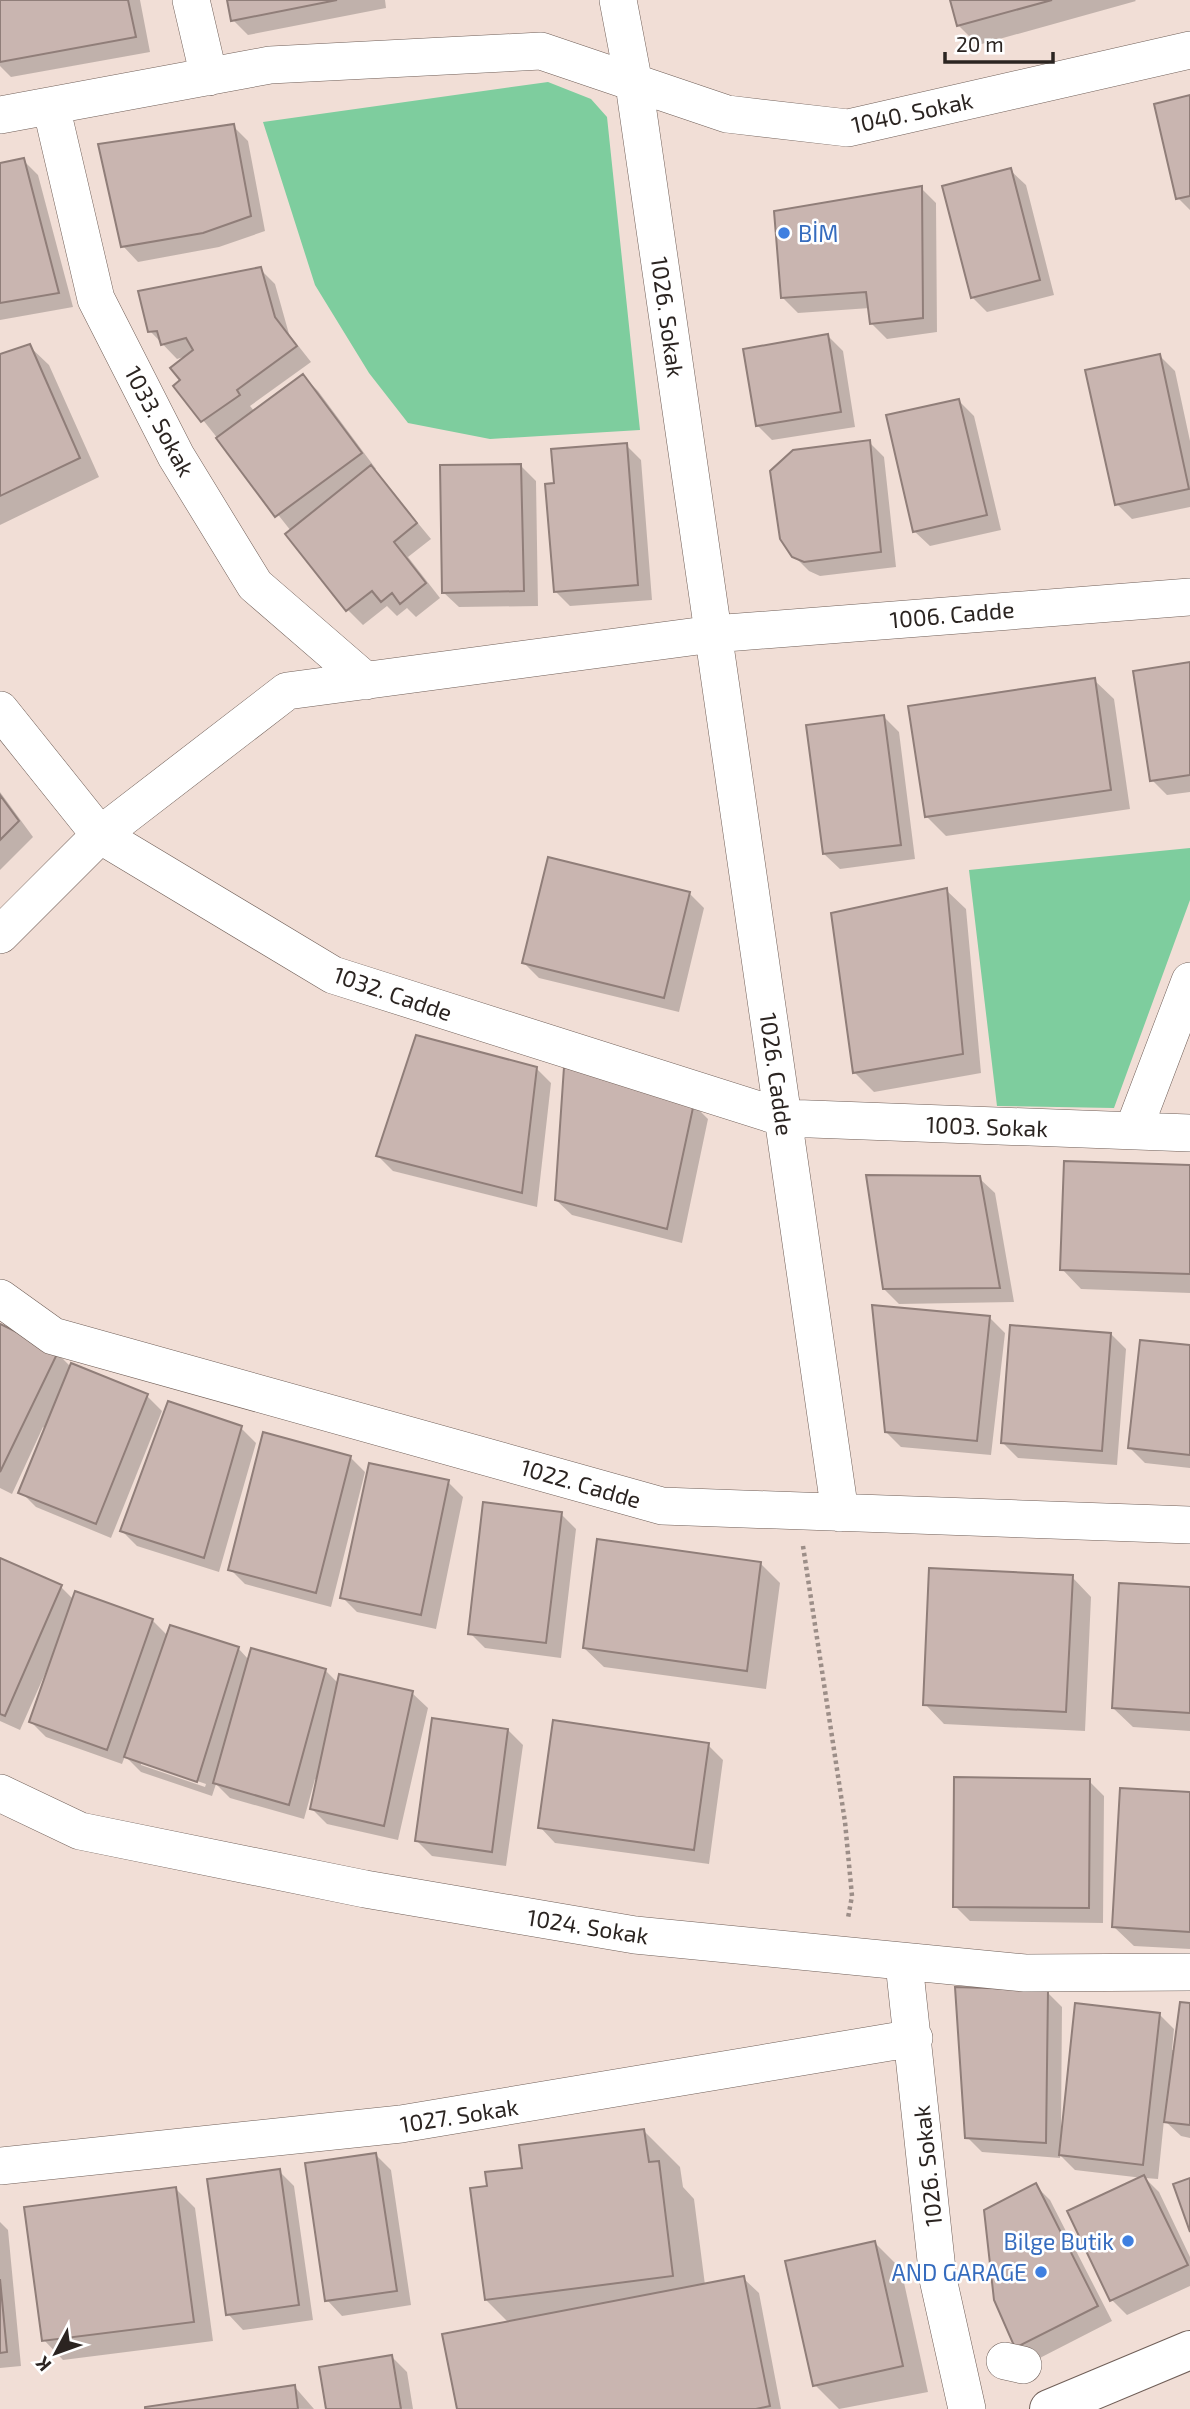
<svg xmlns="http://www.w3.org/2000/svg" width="1190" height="2409" font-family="'Exo 2',sans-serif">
<rect width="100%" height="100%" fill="#f1ded6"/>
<path fill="#7ecd9e" d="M548,82L591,99L607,117L640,430L490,439L408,423L369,373L315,285L263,122Z
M1190,848V900L1114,1108L997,1106L969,870Z"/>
<path fill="#0003" fill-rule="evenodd" d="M0,0H140L150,52L11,77L0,66Z
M229,0H385L386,8L248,35L233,20Z
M952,0H1135L1136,1L978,45L958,25Z
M1190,97V210L1178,198Z
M233,126L248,141L265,231L219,247L138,262L123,246Z
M23,160L38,175L73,307L0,320V165Z
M1010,170L1026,185L1054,295L987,312L972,297Z
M921,188L936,203L937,332L887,339L872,324L870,308L798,313L783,298Z
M260,269L275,284L289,334L311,362L250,406L255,412L303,376L318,391L376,469L374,470L431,539L408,557L440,598L416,617L407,608L397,616L387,606L363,625L348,610L287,534L291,531L176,386L182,381L187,356L177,359L150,331Z
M828,336L843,351L855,427L772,440L757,425Z
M29,346L49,365L99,477L0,525V356Z
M1160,356L1175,371L1190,441V507L1132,519L1117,504Z
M959,401L974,416L1001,530L930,546L914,531Z
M869,442L884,457L896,567L820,576L809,571L793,555Z
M626,445L641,460L652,600L570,606L555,591L556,485Z
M521,466L536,481L538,606L459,607L443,592Z
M1190,663V792L1167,795L1152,780Z
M1094,680L1114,699L1130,809L946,836L926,816Z
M884,717L899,732L915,859L840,869L824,854Z
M0,792L33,837L0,870Z
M946,890L966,909L981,1073L874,1092L855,1073Z
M689,893L704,908L679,1012L539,978L524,963Z
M536,1068L551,1083L537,1207L393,1171L378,1156Z
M693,1104L708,1119L682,1243L572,1215L556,1200Z
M1190,1167V1293L1081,1289L1062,1269Z
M979,1178L995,1193L1014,1302L899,1304L884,1289Z
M990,1318L1005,1333L991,1455L901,1447L886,1432Z
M0,1326L57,1353L71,1367L147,1396L162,1411L111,1538L36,1507L21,1492L46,1429L43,1427L12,1494L0,1488Z
M1111,1334L1126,1349L1117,1465L1018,1458L1003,1443Z
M1190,1347V1468L1145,1463L1130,1448Z
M241,1428L256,1443L219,1572L137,1546L122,1531Z
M350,1457L365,1472L331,1607L245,1584L230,1569Z
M448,1482L463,1497L436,1629L357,1612L342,1597Z
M561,1514L576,1529L561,1658L485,1648L470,1633Z
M0,1560L61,1587L74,1600L152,1620L168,1636L238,1648L249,1660L252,1650L326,1671L339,1684L412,1693L428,1708L398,1840L327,1824L311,1808L318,1780L315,1779L304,1819L230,1798L216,1784L212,1796L141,1772L125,1756L122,1764L46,1737L31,1722L50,1668L48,1667L20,1730L0,1721ZM141,1762L206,1784L205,1787L141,1765Z
M760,1563L780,1583L766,1689L604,1667L584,1648Z
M1072,1577L1091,1597L1085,1731L944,1724L925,1704Z
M1190,1589V1731L1133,1727L1113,1708Z
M508,1730L523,1745L506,1866L432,1856L417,1841Z
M708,1745L723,1760L709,1864L555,1843L540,1827Z
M1089,1781L1104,1796L1103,1923L970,1921L955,1906Z
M1190,1794V1949L1134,1946L1114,1927Z
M1047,1992L1062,2007L1061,2128L1159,2014L1174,2029L1172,2050H1175L1190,2005V2138L1181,2136L1164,2120L1158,2179L1145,2178L1159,2192L1190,2257V2286L1127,2315L1112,2300L1069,2212L1143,2178L1075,2170L1060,2155V2158L982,2152L967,2137Z
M644,2131L680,2167L683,2187L694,2199L705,2285L743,2278L759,2293L781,2409H458L509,2323L486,2300L489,2188L524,2169Z
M376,2155L391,2170L411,2305L342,2316L327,2300Z
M279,2171L294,2186L313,2320L243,2330L228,2314Z
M1035,2185L1050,2200L1112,2321L1032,2362L1017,2347Z
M176,2189L195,2208L213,2341L63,2360L44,2340Z
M0,2222L8,2230L21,2366L0,2368Z
M875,2243L901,2269L928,2392L839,2409L815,2385Z
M392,2357L407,2372L413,2409H327Z
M294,2386L314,2409H147Z"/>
<path fill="#c9b5b0" stroke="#907e79" stroke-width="2" d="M0,0H128L136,37L0,62Z
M227,0H337L231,21Z
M950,0H1052L957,26Z
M1190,95V196L1176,199L1154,104Z
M234,124L251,216L203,233L121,247L98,144Z
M24,158L59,293L0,303V163Z
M1011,168L1040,280L971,298L942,186Z
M922,186L923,318L870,324L866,292L781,298L774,211Z
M261,267L275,317L297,346L237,390L240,395L201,422L173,386L180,380L170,368L193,350L186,338L161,345L157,331L148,332L138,291Z
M828,334L841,412L756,426L743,349Z
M30,344L80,458L0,496V354Z
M1160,354L1189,489L1115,505L1085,370Z
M303,374L362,453L275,517L216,438Z
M959,399L987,515L913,532L886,415Z
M870,440L881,552L804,562L792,557L780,539L770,471L793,450Z
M627,443L638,585L554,592L545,484L554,483L551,449Z
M521,464L524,591L442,593L440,465Z
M371,465L417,523L394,542L426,583L400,604L392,593L381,602L372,591L346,611L285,534Z
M1190,662V775L1150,781L1133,671Z
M1095,678L1111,790L925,817L908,706Z
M884,715L901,845L823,854L806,725Z
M0,795L19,821L0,840Z
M548,857L690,892L664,998L522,963Z
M947,888L963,1054L853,1073L831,913Z
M416,1035L537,1067L522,1193L376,1156Z
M564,1067L694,1103L667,1229L555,1200Z
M1064,1161L1190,1165V1274L1060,1270Z
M866,1175L980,1176L1000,1288L883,1289Z
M872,1305L990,1316L977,1441L885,1432Z
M0,1324L58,1352L0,1472Z
M1010,1325L1111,1333L1102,1451L1001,1443Z
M1140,1340L1190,1345V1455L1128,1448Z
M71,1363L148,1394L96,1524L18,1493Z
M168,1401L242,1426L204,1558L120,1531Z
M263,1432L351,1456L316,1593L228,1570Z
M369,1463L449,1480L421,1615L340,1598Z
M483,1502L562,1512L546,1643L468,1634Z
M597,1539L761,1562L747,1671L583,1648Z
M0,1558L62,1585L5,1716L0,1714Z
M929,1568L1073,1575L1066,1712L923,1705Z
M1119,1583L1190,1587V1713L1112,1708Z
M75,1591L153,1619L107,1750L29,1722Z
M170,1625L239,1647L197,1782L124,1757Z
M251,1648L326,1669L289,1805L213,1783Z
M339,1674L413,1691L384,1826L310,1809Z
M432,1718L508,1729L492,1852L415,1841Z
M553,1720L709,1743L694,1850L538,1828Z
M954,1777L1090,1779L1089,1908L953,1907Z
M1120,1788L1190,1792V1932L1112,1927Z
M955,1987L1048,1990L1046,2143L965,2138Z
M1180,2002L1190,2003V2125L1164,2122Z
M1075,2003L1160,2013L1143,2165L1059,2155Z
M644,2129L649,2162L659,2161L673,2276L485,2300L470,2188L487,2186L485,2172L522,2168L519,2145Z
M376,2153L397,2291L325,2301L305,2163Z
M280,2169L299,2305L226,2315L207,2179Z
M1144,2175L1188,2265L1110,2301L1067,2211Z
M1190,2178V2232L1173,2184Z
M1036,2183L1098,2306L1015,2348L994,2300L984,2210Z
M176,2187L194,2322L42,2341L24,2207Z
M875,2241L903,2366L813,2386L785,2261Z
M744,2276L770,2406L756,2409H457L442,2334Z
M0,2279L7,2352L0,2353Z
M392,2355L401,2409H326L319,2367Z
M295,2385L298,2409H145V2407Z"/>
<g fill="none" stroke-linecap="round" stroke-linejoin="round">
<g stroke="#705f58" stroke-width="38">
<path id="minor" d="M191,0L209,77
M618,0L634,84L840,1513
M51,106L96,299L176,456L255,585L366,681
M0,115L270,65L541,51L727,114L848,128L1190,50
M0,710L100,835L333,975L784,1118L1190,1133
M0,935L100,835L287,691L713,634L1190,597
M1133,1131L1190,981
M0,1298L53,1336L662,1506L1190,1525
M0,1793L80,1831L365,1889L635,1935L1025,1973L1190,1972
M904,1963L938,2279L967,2409
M0,2166L401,2124L914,2038
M1005,2361L1023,2365"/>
</g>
<g stroke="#705f58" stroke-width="40">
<path id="major" d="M1049,2409L1190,2350"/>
</g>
<path stroke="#9c8e88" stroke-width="4.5" stroke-dasharray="3.5 3.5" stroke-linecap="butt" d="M803,1546L845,1822L852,1896L848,1918"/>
<use href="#minor" stroke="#fff" stroke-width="37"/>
<use href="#major" stroke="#fff" stroke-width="38"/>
</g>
<g fill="#3f7fe0" stroke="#fff" stroke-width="2.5">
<circle cx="784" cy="233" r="7"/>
<circle cx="1128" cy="2241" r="7"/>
<circle cx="1041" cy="2272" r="7"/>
</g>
<g text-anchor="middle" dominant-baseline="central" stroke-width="5" stroke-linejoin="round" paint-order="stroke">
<g font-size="23" fill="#2b2421" stroke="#fff">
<text transform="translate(912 112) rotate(-12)">1040. Sokak</text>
<text transform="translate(668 317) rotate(82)">1026. Sokak</text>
<text transform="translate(160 421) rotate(62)">1033. Sokak</text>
<text transform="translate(952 614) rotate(-5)">1006. Cadde</text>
<text transform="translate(393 993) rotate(19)">1032. Cadde</text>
<text transform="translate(777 1074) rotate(82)">1026. Cadde</text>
<text transform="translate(987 1126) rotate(2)">1003. Sokak</text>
<text transform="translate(581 1483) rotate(16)">1022. Cadde</text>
<text transform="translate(588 1926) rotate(9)">1024. Sokak</text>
<text transform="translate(459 2115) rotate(-9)">1027. Sokak</text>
<text transform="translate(927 2166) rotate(-96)">1026. Sokak</text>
</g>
<g font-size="23" fill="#366cbe" stroke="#fff" text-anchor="end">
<text x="798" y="233" text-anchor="start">BİM</text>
<text x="1114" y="2241">Bilge Butik</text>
<text x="1027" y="2272">AND GARAGE</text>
</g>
</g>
<g transform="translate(56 2353) rotate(229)" stroke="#ffffff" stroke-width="5" paint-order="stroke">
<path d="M0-5L12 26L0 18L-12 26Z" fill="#2b2421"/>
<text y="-10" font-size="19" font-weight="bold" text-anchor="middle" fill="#2b2421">K</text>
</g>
<path d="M945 52v10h108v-10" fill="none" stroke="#2b2421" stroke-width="3.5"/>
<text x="956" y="52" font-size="21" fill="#2b2421" stroke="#ffffff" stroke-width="5" paint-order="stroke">20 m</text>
</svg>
